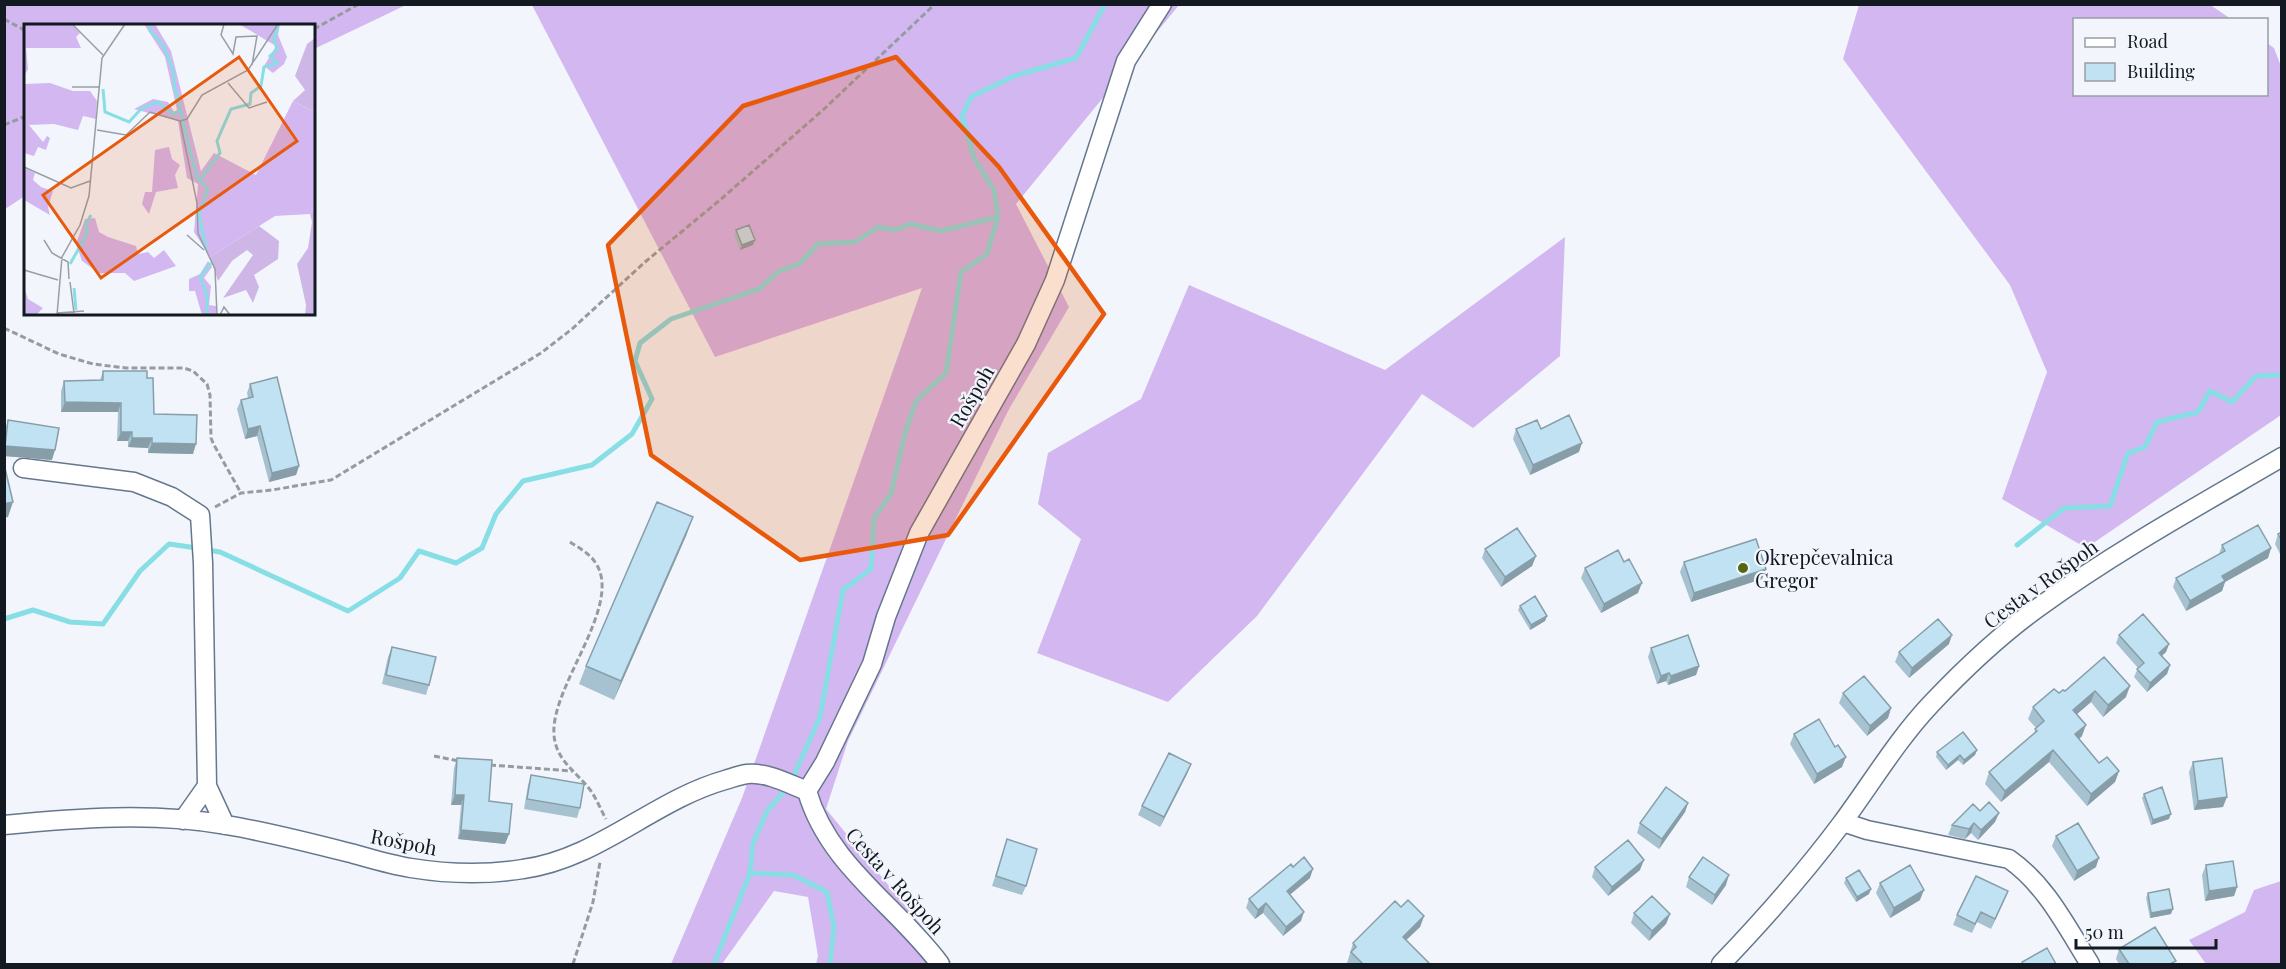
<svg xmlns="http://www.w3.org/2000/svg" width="2286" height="969" font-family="'Playfair Display',serif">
<rect width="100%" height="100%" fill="#f2f6fc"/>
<path fill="#d3b7f0" d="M5,4H406V5L314,49V26H26L25,196L5,209Z
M532,5H1179L1016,204L1069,307L1008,411L848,741L826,809L935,942L950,964H816L818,956L808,897L774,891L722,964H671L742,798L922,288L715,357Z
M1859,5L2209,4L2231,19L2074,20V94H2266L2267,43L2274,48L2282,69L2281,415L2086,548L2002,499L2047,372L2010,285L1843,59Z
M1565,237L1560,356L1473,428L1422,394L1257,616L1168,702L1037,653L1081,539L1038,504L1048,453L1141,399L1189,285L1385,370Z
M2281,881V964H2206L2189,940L2245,912L2254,890Z"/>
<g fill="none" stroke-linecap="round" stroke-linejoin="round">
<path stroke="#87dee4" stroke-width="5" d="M2017,545L2064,508L2110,506L2128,453L2145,447L2157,422L2198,412L2210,391L2232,402L2256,376L2282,375
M207,550L220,552L348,611L400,578L419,551L456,563L482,548L496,514L523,481L592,465L632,434L652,399L635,361L640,343L671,319L759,289L779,271L799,264L818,244L855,242L878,227L895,230L910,224L941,231L998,217
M4,619L33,610L70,622L103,624L140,571L169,544L197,548
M750,873L793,875L827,892L834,927L830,964
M714,964L750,873L753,843L767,811L789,786L820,717L843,590L871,569L874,518L891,494L905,433L916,401L946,373L961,272L987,254L998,217L994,190L974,158L962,116L971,97L1014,76L1076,58L1105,4"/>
<g stroke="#65778d" stroke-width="21">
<path id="minor" d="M23,468L134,482L172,497L200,515L203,563L207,786L225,825
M807,791L825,762L872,664L886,617L919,533L1026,344L1055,280L1126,61L1162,4
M807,791C828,865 897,906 940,964
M183,820L207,786
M1843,822L1867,830L2009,859C2046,885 2066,926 2090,964
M4,825C76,818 154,812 226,825C269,832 311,843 354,854C372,859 392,865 411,868C448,874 486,875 523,869C598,859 654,800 725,780C732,778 740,775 747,774C768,772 789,784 807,791
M1721,964C1764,919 1804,874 1842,823C1871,784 1897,740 1931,704C1964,669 2000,635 2039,607C2116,551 2200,505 2282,457"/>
</g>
<path stroke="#969ba2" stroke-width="3" stroke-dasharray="6 3" stroke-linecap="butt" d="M4,19L26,31
M314,29L359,4
M4,125L26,116
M4,328L59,354L93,364L126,368H184L193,371L207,384L210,395L211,438L214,445L241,493
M215,507L241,493L272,490L331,480L541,353L572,329L645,262L720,200L823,110L935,4
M570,542C579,548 589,553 595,562C625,604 550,686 554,735C556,761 577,772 591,791C597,800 601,810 606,819
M434,756L459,761
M490,765L572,771
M573,964L593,902L600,862"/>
<use href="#minor" stroke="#fff" stroke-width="18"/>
</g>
<path fill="#a6c2d0" d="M736,230L755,240L753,245L740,250L734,235Z
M103,371L147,378L154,414L193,454L148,453V448L128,447V441H117L118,412H61V391L64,381L100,380Z
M250,384L299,466L296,475L269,482L257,436L245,439L237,409L241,400L248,398L247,393Z
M8,420L52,460L4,456V433Z
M1516,429H1541L1579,452L1530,475L1513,439Z
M693,517L686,536L614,700L579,684L586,666Z
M2282,532V558L2275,544L2278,534Z
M2222,545L2271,548L2268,558L2225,582L2222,591L2186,611L2173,587L2176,578L2219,554Z
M1485,549L1536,556L1532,566L1501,587L1482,558Z
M1684,562L1766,569L1762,579L1691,602L1680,572Z
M1585,568L1638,593L1601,613L1581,578Z
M1520,606L1547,616L1545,621L1530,630L1518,610Z
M2119,635L2169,644L2166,652L2162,656L2170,665L2167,674L2147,692L2134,677L2138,668L2116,643Z
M1949,644L1909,678L1895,662L1899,652Z
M392,647L429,685L426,695L382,684L388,657Z
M1651,648L1699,666L1696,675L1668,685L1666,681L1657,684L1648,657Z
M2104,657L2126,697L2103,717L2091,702L2077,714L2082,736L2079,739L2099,763L2119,771L2115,782L2087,806L2049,762L2001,802L1985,784L1989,772L2033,735L2036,728L2028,719L2033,707L2059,693L2065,691Z
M1843,693L1891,708L1888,718L1867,736L1839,703Z
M1794,734L1842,767L1814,784L1790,744Z
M1977,750L1975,755L1963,765L1958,760L1946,770L1936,757L1937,752Z
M457,758L489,801L509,834L505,844L458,839L461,805H451L454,768Z
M2193,762L2223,807L2194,810L2189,772Z
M1191,764L1187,774L1160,827L1138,815L1142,806Z
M531,775L580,808L577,818L524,809L528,785Z
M2144,794L2169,819L2151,825L2142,798Z
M1688,803L1685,812L1659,849L1637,833L1640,823Z
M1980,811L1999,813L1995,822L1978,840L1971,833L1965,839L1948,835L1952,825Z
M2056,836L2096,867L2074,881L2052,846Z
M1007,839L1026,886L1022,895L992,886Z
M2206,865L2237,887L2234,896L2205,901L2202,875Z
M1293,867L1310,878L1290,895L1301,921L1283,936L1263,913L1255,919L1246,908L1249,899Z
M1595,867L1640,870L1608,896L1592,877Z
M1689,877L1726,885L1712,905L1686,887Z
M1846,878L1869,894L1856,902L1844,883Z
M1880,883L1920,900L1890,918L1876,893Z
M2008,891L1991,929L1977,922L1972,933L1953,925L1957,915Z
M2148,893L2171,914L2150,918L2146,898Z
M1401,907L1424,916L1420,927L1406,940L1430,964H1349L1347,963L1353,943Z
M1634,913L1670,914L1666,924L1649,941L1631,923Z
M2119,949L2175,964H2119L2116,959Z"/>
<path fill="#879ea9" d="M755,240L753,245L740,250L742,245Z
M65,402L121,403L118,412H61Z
M260,426L257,436L245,439L248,429Z
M121,432H132L128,441H117Z
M132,438H152L148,448L128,447Z
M152,443L196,444L193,454L148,453Z
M1582,443L1579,452L1530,475L1533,465Z
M4,446L55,450L52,460L4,456Z
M299,466L296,475L269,482L272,473Z
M13,502L8,517L4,518V504Z
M693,517L686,536L614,700L621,681Z
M2271,548L2268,558L2225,582L2222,591L2186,611L2190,601L2222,576Z
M1536,556L1532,566L1501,587L1505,577Z
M1766,569L1762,579L1691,602L1694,593Z
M1642,583L1638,593L1601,613L1604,604Z
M1547,616L1545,621L1530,630L1531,625Z
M1952,635L1949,644L1909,678L1912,668Z
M2169,644L2166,652L2156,661L2159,653Z
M2170,665L2167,674L2147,692L2150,683Z
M1699,666L1696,675L1668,685L1671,676Z
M1669,673L1666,681L1657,684L1661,676Z
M2130,686L2126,697L2103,717L2108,705Z
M2095,691L2091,702L2069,721L2073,710Z
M1891,708L1888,718L1867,736L1870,726Z
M2086,725L2082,736L2071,746L2075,734Z
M1977,750L1975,755L1963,765L1964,760Z
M2053,750L2049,762L2001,802L2005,791Z
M1960,755L1958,760L1946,770L1948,765Z
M1846,757L1842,767L1814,784L1817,774Z
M1191,764L1187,774L1160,827L1164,817Z
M2119,771L2115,782L2087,806L2091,794Z
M455,795H464L461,805H451Z
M2227,797L2223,807L2194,810L2198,801Z
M1688,803L1685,812L1659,849L1662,839Z
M1999,813L1995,822L1978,840L1981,830Z
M2171,814L2169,819L2151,825L2153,820Z
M1974,823L1971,833L1965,839L1969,829Z
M461,830L509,834L505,844L458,839Z
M2099,858L2096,867L2074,881L2077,871Z
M1644,860L1640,870L1608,896L1612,887Z
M1313,869L1310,878L1283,900L1287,891Z
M1729,875L1726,885L1712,905L1715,895Z
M2237,887L2234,896L2205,901L2209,891Z
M1871,889L1869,894L1856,902L1857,897Z
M1924,890L1920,900L1890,918L1894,908Z
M2008,891L2004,901L1991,929L1995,919Z
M1266,903L1263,913L1255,919L1258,910Z
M2173,909L2171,914L2150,918L2151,913Z
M1304,912L1301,921L1283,936L1286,927Z
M1670,914L1666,924L1649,941L1652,931Z
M1424,916L1420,927L1399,947L1403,937Z"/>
<path fill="#c1e2f2" stroke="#879ea9" stroke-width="1.5" d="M749,225L755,240L742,245L736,230Z
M103,371H147V378H153L154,414L197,415L196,444L152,443V438H132V432H121V403L65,402L64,381L103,380Z
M277,377L299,466L272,473L260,426L248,429L241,400L253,397L250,384Z
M1569,415L1582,443L1533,465L1516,429L1537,420L1541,429Z
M8,420L59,428L55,450L5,446Z
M4,464L13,502L4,504Z
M657,502L693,517L621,681L586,666Z
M2258,525L2271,548L2222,576L2225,581L2190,601L2176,578L2225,551L2222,545Z
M1517,528L1536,556L1505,577L1485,549Z
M2282,532V541L2278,534Z
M1756,539L1766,569L1694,593L1684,562Z
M1618,550L1624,562L1629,559L1642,583L1604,604L1585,568Z
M1535,596L1547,616L1531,625L1520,606Z
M2143,614L2169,644L2159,653L2170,665L2150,683L2137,669L2144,663L2119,635Z
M1938,619L1952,635L1912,668L1899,652Z
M1688,635L1699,666L1671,676L1669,673L1661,676L1651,648Z
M392,647L436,657L429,685L386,675Z
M2104,657L2130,686L2108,705L2095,691L2073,710L2086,725L2075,734L2099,763L2107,757L2119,771L2091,794L2053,750L2005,791L1989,772L2037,731L2035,729L2044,721L2033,707L2054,689L2059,693L2063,690L2065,691Z
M1864,676L1891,708L1870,726L1843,693Z
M1819,719L1835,747L1838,745L1846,757L1817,774L1794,734Z
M1963,732L1977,750L1964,760L1960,755L1948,765L1937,752Z
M1169,753L1191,764L1164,817L1142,806Z
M457,758L492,760L489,801L512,804L509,834L461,830L464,795H455Z
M2222,758L2227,797L2198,801L2193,762Z
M531,775L584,784L580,808L527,799Z
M1666,787L1688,803L1662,839L1640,823Z
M2162,787L2171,814L2153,820L2144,794Z
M1989,802L1999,813L1981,830L1974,823L1969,829L1952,825L1973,804L1980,811Z
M2078,823L2099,858L2077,871L2056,836Z
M1007,839L1037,849L1026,886L996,876Z
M1628,840L1644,860L1612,887L1595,867Z
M1304,857L1313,869L1287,891L1304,912L1286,927L1266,903L1258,910L1249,899L1291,864L1293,867Z
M1703,857L1729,875L1715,895L1689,877Z
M2233,861L2237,887L2209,891L2206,865Z
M1910,865L1924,890L1894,908L1880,883Z
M1859,870L1871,889L1857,897L1846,878Z
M1976,876L2008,891L1995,919L1981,912L1975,924L1957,915Z
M2169,889L2173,909L2151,913L2148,893Z
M1652,896L1670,914L1652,931L1634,913Z
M1408,900L1424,916L1403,937L1430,964H1363L1351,952L1356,947L1353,943L1395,901L1401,907Z
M2155,927L2176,961L2170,964H2129L2119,949Z
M2047,948L2056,964H2023L2022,962Z"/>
<path fill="#e8590c" fill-opacity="0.2" stroke="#e8590c" stroke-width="4.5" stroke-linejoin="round" d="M896,57L999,167L1104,314L948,535L800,560L651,455L608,245L743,106Z"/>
<circle fill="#546713" stroke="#f2f6fc" stroke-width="2" cx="1743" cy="568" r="6"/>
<g text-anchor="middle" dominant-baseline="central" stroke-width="4.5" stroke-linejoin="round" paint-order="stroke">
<g font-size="20" fill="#121921" stroke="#f2f6fc">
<text transform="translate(971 396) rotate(-60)">Rošpoh</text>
<text transform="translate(2040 583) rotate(-36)">Cesta v Rošpoh</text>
<text transform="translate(404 841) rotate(11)">Rošpoh</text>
<text transform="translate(896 880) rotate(48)">Cesta v Rošpoh</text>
</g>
<g font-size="20" fill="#121921" stroke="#f2f6fc" text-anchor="start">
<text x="1755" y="556">Okrepčevalnica<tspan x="1755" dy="23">Gregor</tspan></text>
</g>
</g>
<g transform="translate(24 24)">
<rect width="291" height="291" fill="#f2f6fc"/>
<path d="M291,14V88L269,77L281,66L271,52L283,20ZM291,183V291H281L282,281L273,240L284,224L288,198L286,190ZM235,202L255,217L254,235L230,251L235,263L229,279L222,266L199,274L229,231L223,226L208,237L194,257L186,233Z" fill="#ceb7e6"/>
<path d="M0,0H47L56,9L52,13L57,24H2L4,45L0,52ZM120,0H131L147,27L177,147L190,129L232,151L269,77L291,88V183L286,190L251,192L186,233L170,208L174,160L163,154L154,97L110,85L129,75L144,78L150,88L153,86L141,33ZM215,0H256L254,11L263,33L260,40L249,49L240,42L252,22ZM26,59L49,67H66L73,77L72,95L59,92L54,106L30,100L5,101L19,118L23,112L26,114L22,126L14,123L10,132L0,129V60ZM145,123L148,135L156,141L151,151L154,164L132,168L125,190L118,180L121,168H128L131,126ZM0,144L11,149L9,156L17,163L29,167L24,183L26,191L0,176ZM71,194L75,208L84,213L112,222L114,230L124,228L130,234L140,226L152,242L110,257L101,249H75L58,237L52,220L61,195ZM184,237L188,243L180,254L187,262L185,281L192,282V291H178L171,267H165V255L176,250ZM0,263L4,275L19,284L12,291H0Z" fill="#d3b7f0"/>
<path fill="none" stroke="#87dee4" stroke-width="3" d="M126,0V7L139,21L150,49V60L173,154L184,164L175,191L182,224M79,65L81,88L105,98L117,85L133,78L149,90L156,87M175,157L196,129L193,117L207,85L226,80L227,69L237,62L240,43L253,39L246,32L253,26L250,14L254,2M46,240L63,210L62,200L67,191M50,264L52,286M183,291V271L176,253L187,239"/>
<path fill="none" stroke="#989ea4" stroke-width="1.5" d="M48,0L79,31M200,0L197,11L209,30L212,13L233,12L228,41M204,59L225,84L243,78M48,63H76M156,97L173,179L174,209L191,245L193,291M156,97L163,95L178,71L224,46L254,0M73,106L102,111L126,88L156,97M0,143L47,164L66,157M163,211L180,226M20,216L28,229L44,238L45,255M0,246L34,256M46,258L50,289M33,289L60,287M33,291L38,233L56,201L65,172L78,34L101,0M196,291L200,283L206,291"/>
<path fill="#e8590c" fill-opacity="0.15" stroke="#e8590c" stroke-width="3" d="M215,33L273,117L77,254L19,171Z"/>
<rect width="291" height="291" fill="none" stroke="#121921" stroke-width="3"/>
</g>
<rect width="2286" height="969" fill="none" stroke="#121921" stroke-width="12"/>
<rect x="2073" y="18" width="195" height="78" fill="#f2f6fc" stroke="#989ea4" stroke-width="1.5"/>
<rect x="2085" y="38" width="30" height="9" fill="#ffffff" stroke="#989ea4" stroke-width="1.5"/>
<text x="2127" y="48" font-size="18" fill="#121921">Road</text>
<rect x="2085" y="63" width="30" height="18" fill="#c1e2f2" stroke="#989ea4" stroke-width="1.5"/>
<text x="2127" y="78" font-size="18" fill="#121921">Building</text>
<path d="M2076 939v9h140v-9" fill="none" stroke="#121921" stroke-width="3"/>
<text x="2085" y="939" font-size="18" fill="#121921" stroke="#f2f6fc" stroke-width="4.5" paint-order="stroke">50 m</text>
</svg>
